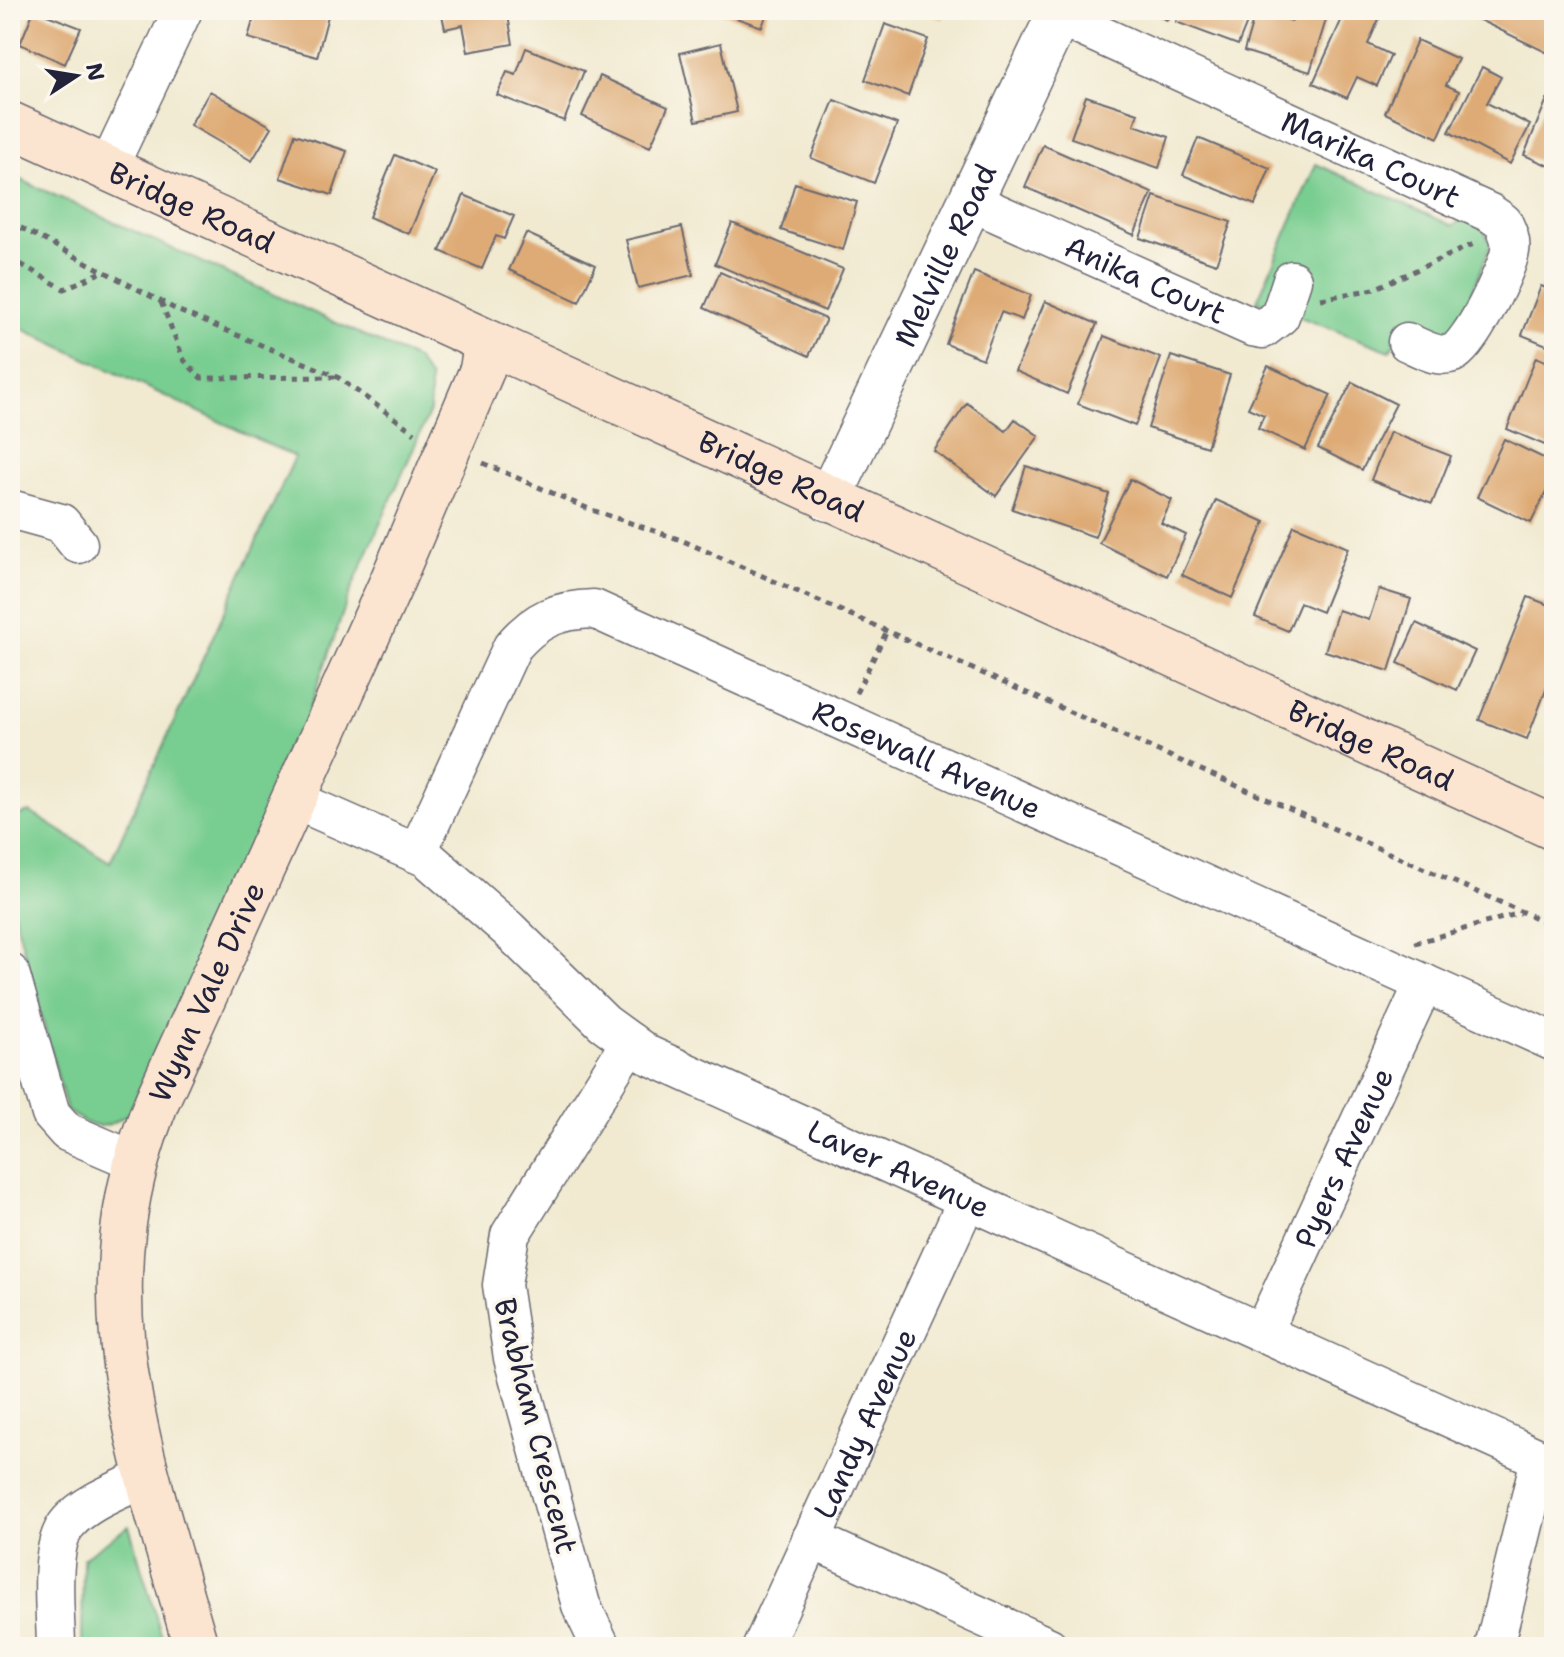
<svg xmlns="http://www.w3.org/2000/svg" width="1564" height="1657" font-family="'Shantell Sans',sans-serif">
<rect width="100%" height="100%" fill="#fbf7ec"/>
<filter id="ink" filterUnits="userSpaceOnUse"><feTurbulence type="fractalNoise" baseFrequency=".0125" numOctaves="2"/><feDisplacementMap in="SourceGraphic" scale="16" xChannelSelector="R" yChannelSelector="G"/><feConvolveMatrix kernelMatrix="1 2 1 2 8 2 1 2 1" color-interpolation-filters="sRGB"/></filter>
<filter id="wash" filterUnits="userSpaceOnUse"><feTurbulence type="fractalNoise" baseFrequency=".006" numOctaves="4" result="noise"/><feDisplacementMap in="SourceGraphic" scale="32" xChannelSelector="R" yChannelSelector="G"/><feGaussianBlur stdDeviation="1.8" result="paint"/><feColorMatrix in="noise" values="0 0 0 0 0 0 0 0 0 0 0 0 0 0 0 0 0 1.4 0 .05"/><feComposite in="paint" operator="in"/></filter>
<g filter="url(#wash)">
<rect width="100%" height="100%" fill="#f1ead1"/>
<path fill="#78cd90" stroke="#4d7866" stroke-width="2" d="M1316,164L1453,226L1464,218L1484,230L1491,244L1457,331L1430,338L1401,330L1390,351L1257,301Z
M10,175L416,359L430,379V411L350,592L296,748L134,1110C103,1131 98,1132 67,1111L10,898V817L30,812L110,862L295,457L10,323Z
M129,1526L165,1647H82L83,1558Z"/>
<g id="blocks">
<path fill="#deab76" d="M34,10L81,28L65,64L20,44Z
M256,10H307L328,16L317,57L248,38Z
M441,10H507L513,44L468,52L463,25L445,29Z
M713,10H768L762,27Z
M916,10H945L942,19Z
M1145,10H1171L1167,20Z
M1180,10H1252L1238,45L1176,22Z
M1256,10L1292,21L1296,10H1329L1310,72L1244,51Z
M1346,10H1358L1379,19L1368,44L1391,55L1377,86L1357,77L1347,98L1313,83Z
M1459,10H1554V56Z
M885,24L928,39L908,96L865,80Z
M1417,40L1458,59L1446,85L1459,91L1438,138L1385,113Z
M721,43L737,112L696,121L680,53Z
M526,48L584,71L564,121L497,95L507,72L516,75Z
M1482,67L1501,77L1487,103L1530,125L1510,164L1449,132Z
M600,76L668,107L650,147L582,116Z
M210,91L272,127L252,161L190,125Z
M1086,96L1138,113L1134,125L1169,137L1159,168L1071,138Z
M1547,99L1554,102V168L1524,155Z
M834,100L897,124L874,183L811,158Z
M295,134L347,151L332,195L280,178Z
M1198,138L1270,168L1255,205L1183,175Z
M1043,145L1152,193L1134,235L1025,187Z
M395,155L435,172L409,234L369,217Z
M795,183L857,202L843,250L781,230Z
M464,195L514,216L504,239L496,236L482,269L440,251Z
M1154,196L1231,222L1216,264L1140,238Z
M732,223L843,269L825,311L715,264Z
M682,227L693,275L638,288L626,240Z
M526,233L596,265L579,302L509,270Z
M720,272L826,319L809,356L704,308Z
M974,272L1031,295L1022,320L1001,312L983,359L946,344Z
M1541,286L1554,291V348L1522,335Z
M1045,301L1097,324L1067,394L1015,371Z
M1104,336L1161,358L1135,426L1078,404Z
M1171,356L1230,375L1207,447L1148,428Z
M1536,357L1554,365V449L1507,429Z
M1268,366L1331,395L1305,450L1258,428L1264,415L1248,408Z
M1352,382L1396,404L1362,470L1318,448Z
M967,403L1006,431L1015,419L1039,436L996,496L934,451Z
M1390,432L1451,456L1432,504L1371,480Z
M1504,439L1554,463V476L1531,523L1477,497Z
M1026,466L1109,494L1095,537L1012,509Z
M1130,479L1172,500L1161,523L1186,535L1167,576L1099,543Z
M1216,500L1265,522L1232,598L1182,575Z
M1294,525L1348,548L1322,612L1300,603L1288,631L1255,617Z
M1379,589L1411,599L1389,671L1325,651L1338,610L1369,620Z
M1528,597L1554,607V669L1527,739L1479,720Z
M1416,623L1475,651L1457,690L1398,663Z"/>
</g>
</g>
<g filter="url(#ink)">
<use href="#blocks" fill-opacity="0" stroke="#6a6870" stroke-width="2"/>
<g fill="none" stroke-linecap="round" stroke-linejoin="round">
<g stroke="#6a6870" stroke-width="41">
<g id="minor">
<path id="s1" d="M1058,16L1490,213L1503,222C1507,231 1512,241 1510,251C1507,270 1470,346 1453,353C1438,359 1421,348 1407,342"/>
<path d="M108,168L183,10"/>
<path id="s2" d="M972,202L1252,327L1263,329L1280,316L1292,280"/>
<path d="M10,509L61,523L78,544"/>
<path id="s3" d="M293,799L427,858L508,929L604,1023L648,1055L1554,1465"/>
<path id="s4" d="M417,853L512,647C536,619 557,610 594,609L1554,1042"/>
<path d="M10,973L51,1114L67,1132L137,1162"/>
<path id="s5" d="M1263,1332L1424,983"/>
<path d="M811,1539L1049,1647"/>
<path d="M56,1647C56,1616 47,1546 68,1523C87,1501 123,1489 149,1476"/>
<path d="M601,1647L581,1605L513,1358L502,1285L510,1235L630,1042"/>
<path id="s6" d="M762,1647L967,1200"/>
<path d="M1494,1647L1540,1459"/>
</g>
</g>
<g stroke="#6a6870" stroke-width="47">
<g id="tertiary">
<path id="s7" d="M829,499L1061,10"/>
</g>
</g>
<g stroke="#6a6870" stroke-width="47">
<g id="secondary">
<path id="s8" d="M10,124L1554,828"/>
<path id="s9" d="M196,1647C143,1457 77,1297 157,1101L390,586L482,370L486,343"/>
</g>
</g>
<path stroke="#6a6870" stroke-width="5" stroke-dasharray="6 6" stroke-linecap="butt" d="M10,222L179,311L336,376L415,433
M10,258L64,289L102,272
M1321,299L1374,289L1476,243
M161,302L184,360L201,378L335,377
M483,463L589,509L681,540L1554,926
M856,693L886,633
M1415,943L1520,913"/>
<use href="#minor" stroke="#fff" stroke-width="38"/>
<use href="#tertiary" stroke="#fff" stroke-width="44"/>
<use href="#secondary" stroke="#fce5d0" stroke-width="44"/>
</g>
</g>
<g text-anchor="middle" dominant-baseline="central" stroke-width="7" stroke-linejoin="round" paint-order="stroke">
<g font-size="30" fill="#22223b" stroke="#fbf7ec">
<text stroke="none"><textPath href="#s1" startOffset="344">Marika Court</textPath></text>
<text stroke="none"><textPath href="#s8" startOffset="200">Bridge Road</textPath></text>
<text stroke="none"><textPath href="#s7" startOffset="270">Melville Road</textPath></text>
<text stroke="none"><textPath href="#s2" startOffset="190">Anika Court</textPath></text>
<text stroke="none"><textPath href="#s8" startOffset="848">Bridge Road</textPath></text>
<text stroke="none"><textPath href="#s8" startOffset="1496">Bridge Road</textPath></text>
<text stroke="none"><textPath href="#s4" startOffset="686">Rosewall Avenue</textPath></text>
<text stroke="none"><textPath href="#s9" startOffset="680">Wynn Vale Drive</textPath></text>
<text stroke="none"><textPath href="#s5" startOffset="192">Pyers Avenue</textPath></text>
<text stroke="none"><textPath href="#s3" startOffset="718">Laver Avenue</textPath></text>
<text stroke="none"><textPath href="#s6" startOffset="246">Landy Avenue</textPath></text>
<text transform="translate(536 1426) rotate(76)">Brabham Crescent</text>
</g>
</g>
<rect width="1564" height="1657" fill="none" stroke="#fbf7ec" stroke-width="40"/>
<g transform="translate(76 76) rotate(78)" stroke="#fbf7ec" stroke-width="6" paint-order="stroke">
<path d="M0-6L14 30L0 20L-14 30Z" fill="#22223b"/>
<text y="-12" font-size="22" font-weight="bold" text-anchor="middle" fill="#22223b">N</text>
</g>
</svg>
